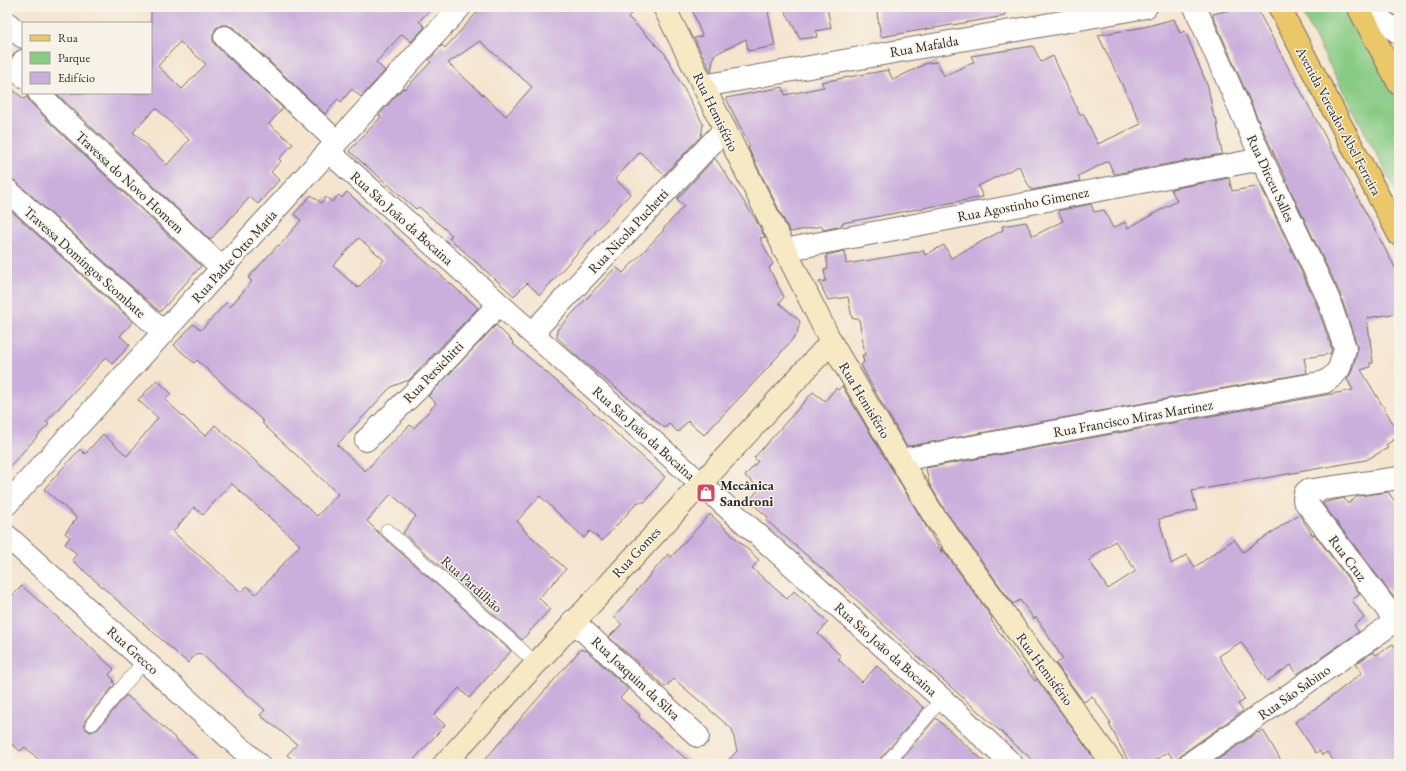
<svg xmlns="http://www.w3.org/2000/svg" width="1406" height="771" font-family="'EB Garamond',serif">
<rect width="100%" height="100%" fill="#f7f3e8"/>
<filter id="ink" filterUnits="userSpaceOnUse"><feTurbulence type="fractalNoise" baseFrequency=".025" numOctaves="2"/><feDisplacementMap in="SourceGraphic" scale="8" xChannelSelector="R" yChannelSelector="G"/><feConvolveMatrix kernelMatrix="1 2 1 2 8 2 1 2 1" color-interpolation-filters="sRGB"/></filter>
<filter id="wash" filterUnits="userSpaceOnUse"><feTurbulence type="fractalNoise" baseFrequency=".012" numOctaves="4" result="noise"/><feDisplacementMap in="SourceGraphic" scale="16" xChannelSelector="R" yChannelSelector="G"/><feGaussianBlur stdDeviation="0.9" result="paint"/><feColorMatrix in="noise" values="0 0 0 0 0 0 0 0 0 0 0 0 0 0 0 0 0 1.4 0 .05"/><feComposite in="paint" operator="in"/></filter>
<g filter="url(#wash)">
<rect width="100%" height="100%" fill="#f5e4ce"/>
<path fill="#87cb84" stroke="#597b58" d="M1299,7H1347L1399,104V197Z"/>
<g id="blocks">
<path fill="#caafdd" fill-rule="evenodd" d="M151,7H433L419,21L425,27L411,42L402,34L376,62L385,71L361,97L352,89L341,102L338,99L325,114L234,28L227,25H222L216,28L213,35V40L216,46L283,108L269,124L293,144L279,159L281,161L271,172L279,180L258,204L250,197L210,240L56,93H151ZM180,42L206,64L182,89L158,66ZM156,108L189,140L167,165L133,132Z
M482,7H637L628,17L665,54L703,124L701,136L664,175L640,152L615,179L631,193L594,233H595L540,295L527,283L514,296L449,238L452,235L419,207L416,209L349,151L381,117L379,115L403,88L405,89L431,62L429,60L442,45L445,48ZM480,41L532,87L506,116L448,63Z
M691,7H767L775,46L748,51L746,39L714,55L711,72L694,38L702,36Z
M783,7H827L831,28L816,31L817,37L800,39Z
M876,7H1004L1005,16L881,37Z
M1242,7H1256L1399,275V313L1367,318L1373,363H1370V367L1361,370L1399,433V436L1386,445L1388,448L1366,460L1192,491L1197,510L1159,519L1171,564L1187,555L1195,567L1234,539L1243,552L1299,514L1313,536L1314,534L1360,594L1352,600L1364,618L1354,625L1359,632L1297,674L1291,665L1267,681L1241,642L1219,656L1245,700L1238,704L1243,711L1182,754L1178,758L1177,764L1168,752L1150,764H1132L1127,759L1109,724L1111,723L1092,696L1084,702L1056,664L1063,659L1036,617L1034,619L1020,600L1013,604L944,509L929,483L926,468L1353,390L1347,379L1351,373L1357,353V346L1340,294L1286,181H1287L1259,122L1213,16V14ZM1115,541L1136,571L1108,589L1089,560Z
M1174,19L1180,33L1185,31L1208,87L1214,118L1216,117L1222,154L1114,174L1108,161L1078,176L1080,181L1031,190L1019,166L978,186L983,197L842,223V226L823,230L822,226L790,232L748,148L750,147L726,98L783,87L785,95L824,87L821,82L888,70L893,80L927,63L937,62L944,76L974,62L971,56L1033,46L1041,62L1053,56L1080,115L1083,113L1098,144L1141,124L1098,35L1144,27Z
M7,85L24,99L27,96L30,102L52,125L201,266L160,312L15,181L7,178Z
M715,158L756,220L765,237L760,238L773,264L769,268L784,297L779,303L800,321L797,334L765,371L704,435L688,421L678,432L669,424L665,428L578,357L557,337V330L616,267L623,273L664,230L663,229L684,206L677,199Z
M1229,178L1232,191L1261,186L1316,303L1332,349L1330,354L1304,358L1307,373L910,446L906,445L872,386L861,365L864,362L862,355H865L859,319H854L853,318H852L848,297L828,300L819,282L826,281L824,270L828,268L826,255L845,251L846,264L917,252L918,253L923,250L925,255L944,245L951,258L1003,230L1002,226L1026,222L1033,236L1063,221L1058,211L1091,204L1094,212L1104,210L1113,228L1125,222L1128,228L1177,201L1171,189Z
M347,192L478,308L409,380L393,386L388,390L337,445L365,471L410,425L414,428L436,403L428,396L496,325L513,342L512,343L588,408L665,477L645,502H638L602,541L590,531L584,538L540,496L517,521L524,528L523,529L566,569L539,598L550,609L522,640L403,533L416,516L391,494L367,521L382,536L511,651L469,698L459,688L434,715L445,725L410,764H298L287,755L297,744L260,715L265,710L200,653L199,654L197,653L188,663L72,560L77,554L65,544L70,537L65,533L77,518L44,489L80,449L85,454L103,434L127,456L158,418L138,400L157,380L171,393L165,400L205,436L215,425L317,516L338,494L262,423L264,422L197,360L194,363L174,345L193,324L201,330L226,303L230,307L252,281L248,278L278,245L279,246L301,220L294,214L311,195L321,203L326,197L332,202L339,195L342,198ZM359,238L384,260L358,288L333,266ZM231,483L300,545L256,594L247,586L241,592L173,532L194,507L203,515Z
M7,207L133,322L120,336L130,345L112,364L106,357L46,422L49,424L7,469Z
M842,386L942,553L941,547L992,618L991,620L1016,656L1035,681L1037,679L1098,764H1037L933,671L842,586L766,520L768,517L749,501L760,488L745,476L758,461L754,458L813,392L825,401L836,388L838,390Z
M1388,492L1399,507V604L1322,503L1344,498L1348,504L1358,496Z
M710,514L759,560L752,568L787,599L794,591L828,622L818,634L841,656L838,659L862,682L877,666L924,708L880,759L878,764H725L737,751L732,729L674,679L665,687L609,637L622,624L614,617L668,554L671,557Z
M22,586L74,632L114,669L109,675L114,680L113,682L115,684L86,719L84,726L87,730L91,732L98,729L126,695L148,713L203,764H44L25,747L20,751L7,740V601Z
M1393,644L1399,653V764H1336L1327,752L1322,755L1319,751L1316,753L1295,722L1319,706L1362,673L1356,664L1373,652L1376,655Z
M581,649L587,651L628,689L620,698L640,715L638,717L692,764H481Z
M936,718L956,736L987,764H897Z
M1263,730L1283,764H1211L1258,732L1259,733Z"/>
</g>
</g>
<g filter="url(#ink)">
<use href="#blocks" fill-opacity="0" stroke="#726c64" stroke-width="1"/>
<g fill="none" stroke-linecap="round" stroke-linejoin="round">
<g stroke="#726c64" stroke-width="14">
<path id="lane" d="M387,530L536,663
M92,724L145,660
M886,764L942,699"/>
</g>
<g stroke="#726c64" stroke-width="24">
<path id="street" d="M1364,7L1399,33
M7,23L23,37
M225,37L337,142
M23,61L19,71L23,76
M703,86L1146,7
M39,93L61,116L223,269
M329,152L942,699L1012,764
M7,190L164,333
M784,250L1262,159
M532,333L725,129
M366,440L433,374L499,304
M901,460L1325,382L1333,376L1339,369L1345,349L1343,342L1328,298L1262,159L1195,7
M7,504L460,7
M7,536L258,764
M573,621L698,736
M1396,621L1304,500L1305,493L1307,491L1399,478
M1189,764L1396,621H1399"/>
</g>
<g stroke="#726c64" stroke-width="24">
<path id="secondary" d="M664,7L831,342L875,417L934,516L1113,764
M444,764L831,342"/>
</g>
<g stroke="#726c64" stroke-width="24">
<path id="primary" d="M1279,7L1399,235
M1358,7L1399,84"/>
</g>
<use href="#lane" stroke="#fff" stroke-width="13"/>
<use href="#street" stroke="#fff" stroke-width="22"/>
<use href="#secondary" stroke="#f7e9c3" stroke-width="22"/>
<use href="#primary" stroke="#eac769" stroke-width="22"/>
</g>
</g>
<defs>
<g id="shop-square" transform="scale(1)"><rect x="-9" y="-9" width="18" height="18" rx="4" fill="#d1495b" stroke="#f7f3e8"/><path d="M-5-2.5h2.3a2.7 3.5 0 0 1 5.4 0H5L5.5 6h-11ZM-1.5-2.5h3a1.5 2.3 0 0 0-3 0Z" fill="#fff"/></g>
</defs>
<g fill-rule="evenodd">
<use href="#shop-square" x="706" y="493"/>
</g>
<g text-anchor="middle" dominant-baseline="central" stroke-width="3" stroke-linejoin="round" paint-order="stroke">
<g font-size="14" fill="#2b2b2b" stroke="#f7f3e8">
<text transform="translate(924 46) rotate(-10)">Rua Mafalda</text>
<text transform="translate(716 112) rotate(64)">Rua Hemisfério</text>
<text transform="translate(1339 121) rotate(62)">Avenida Vereador Abel Ferreira</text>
<text transform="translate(1271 178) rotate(65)">Rua Dirceu Salles</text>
<text transform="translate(130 182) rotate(43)">Travessa do Novo Homem</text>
<text transform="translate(1023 204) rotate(-11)">Rua Agostinho Gimenez</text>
<text transform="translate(402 218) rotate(42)">Rua São João da Bocaina</text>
<text transform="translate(628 231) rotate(-47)">Rua Nicola Puchetti</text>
<text transform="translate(234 256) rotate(-48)">Rua Padre Otto Maria</text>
<text transform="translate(85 262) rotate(42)">Travessa Domingos Scombate</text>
<text transform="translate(433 372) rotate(-46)">Rua Persichitti</text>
<text transform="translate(865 400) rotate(59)">Rua Hemisfério</text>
<text transform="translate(1133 418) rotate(-10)">Rua Francisco Miras Martinez</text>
<text transform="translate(644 433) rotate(42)">Rua São João da Bocaina</text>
<text transform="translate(636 552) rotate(-47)">Rua Gomes</text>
<text transform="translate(1348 558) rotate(53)">Rua Cruz</text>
<text transform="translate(472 584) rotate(42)">Rua Pardilhão</text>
<text transform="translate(886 649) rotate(42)">Rua São João da Bocaina</text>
<text transform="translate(133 650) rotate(42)">Rua Grecco</text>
<text transform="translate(1045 669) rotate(54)">Rua Hemisfério</text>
<text transform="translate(636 678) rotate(43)">Rua Joaquim da Silva</text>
<text transform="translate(1294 692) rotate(-35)">Rua São Sabino</text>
</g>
<g font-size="14" font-weight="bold" fill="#2b2b2b" stroke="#f7f3e8" text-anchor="start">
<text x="720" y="485">Mecânica<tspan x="720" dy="16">Sandroni</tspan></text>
</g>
</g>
<rect width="1406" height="771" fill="none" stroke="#f7f3e8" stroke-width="24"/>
<rect x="22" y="22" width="130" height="72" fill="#f7f3e8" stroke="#a5a39c"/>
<rect x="30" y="35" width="20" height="6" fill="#eac769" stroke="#a5a39c"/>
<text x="58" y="42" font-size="12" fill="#2b2b2b">Rua</text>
<rect x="30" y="52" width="20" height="12" fill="#87cb84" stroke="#a5a39c"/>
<text x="58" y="62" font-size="12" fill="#2b2b2b">Parque</text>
<rect x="30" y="72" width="20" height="12" fill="#caafdd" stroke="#a5a39c"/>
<text x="58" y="82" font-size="12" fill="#2b2b2b">Edifício</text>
</svg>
